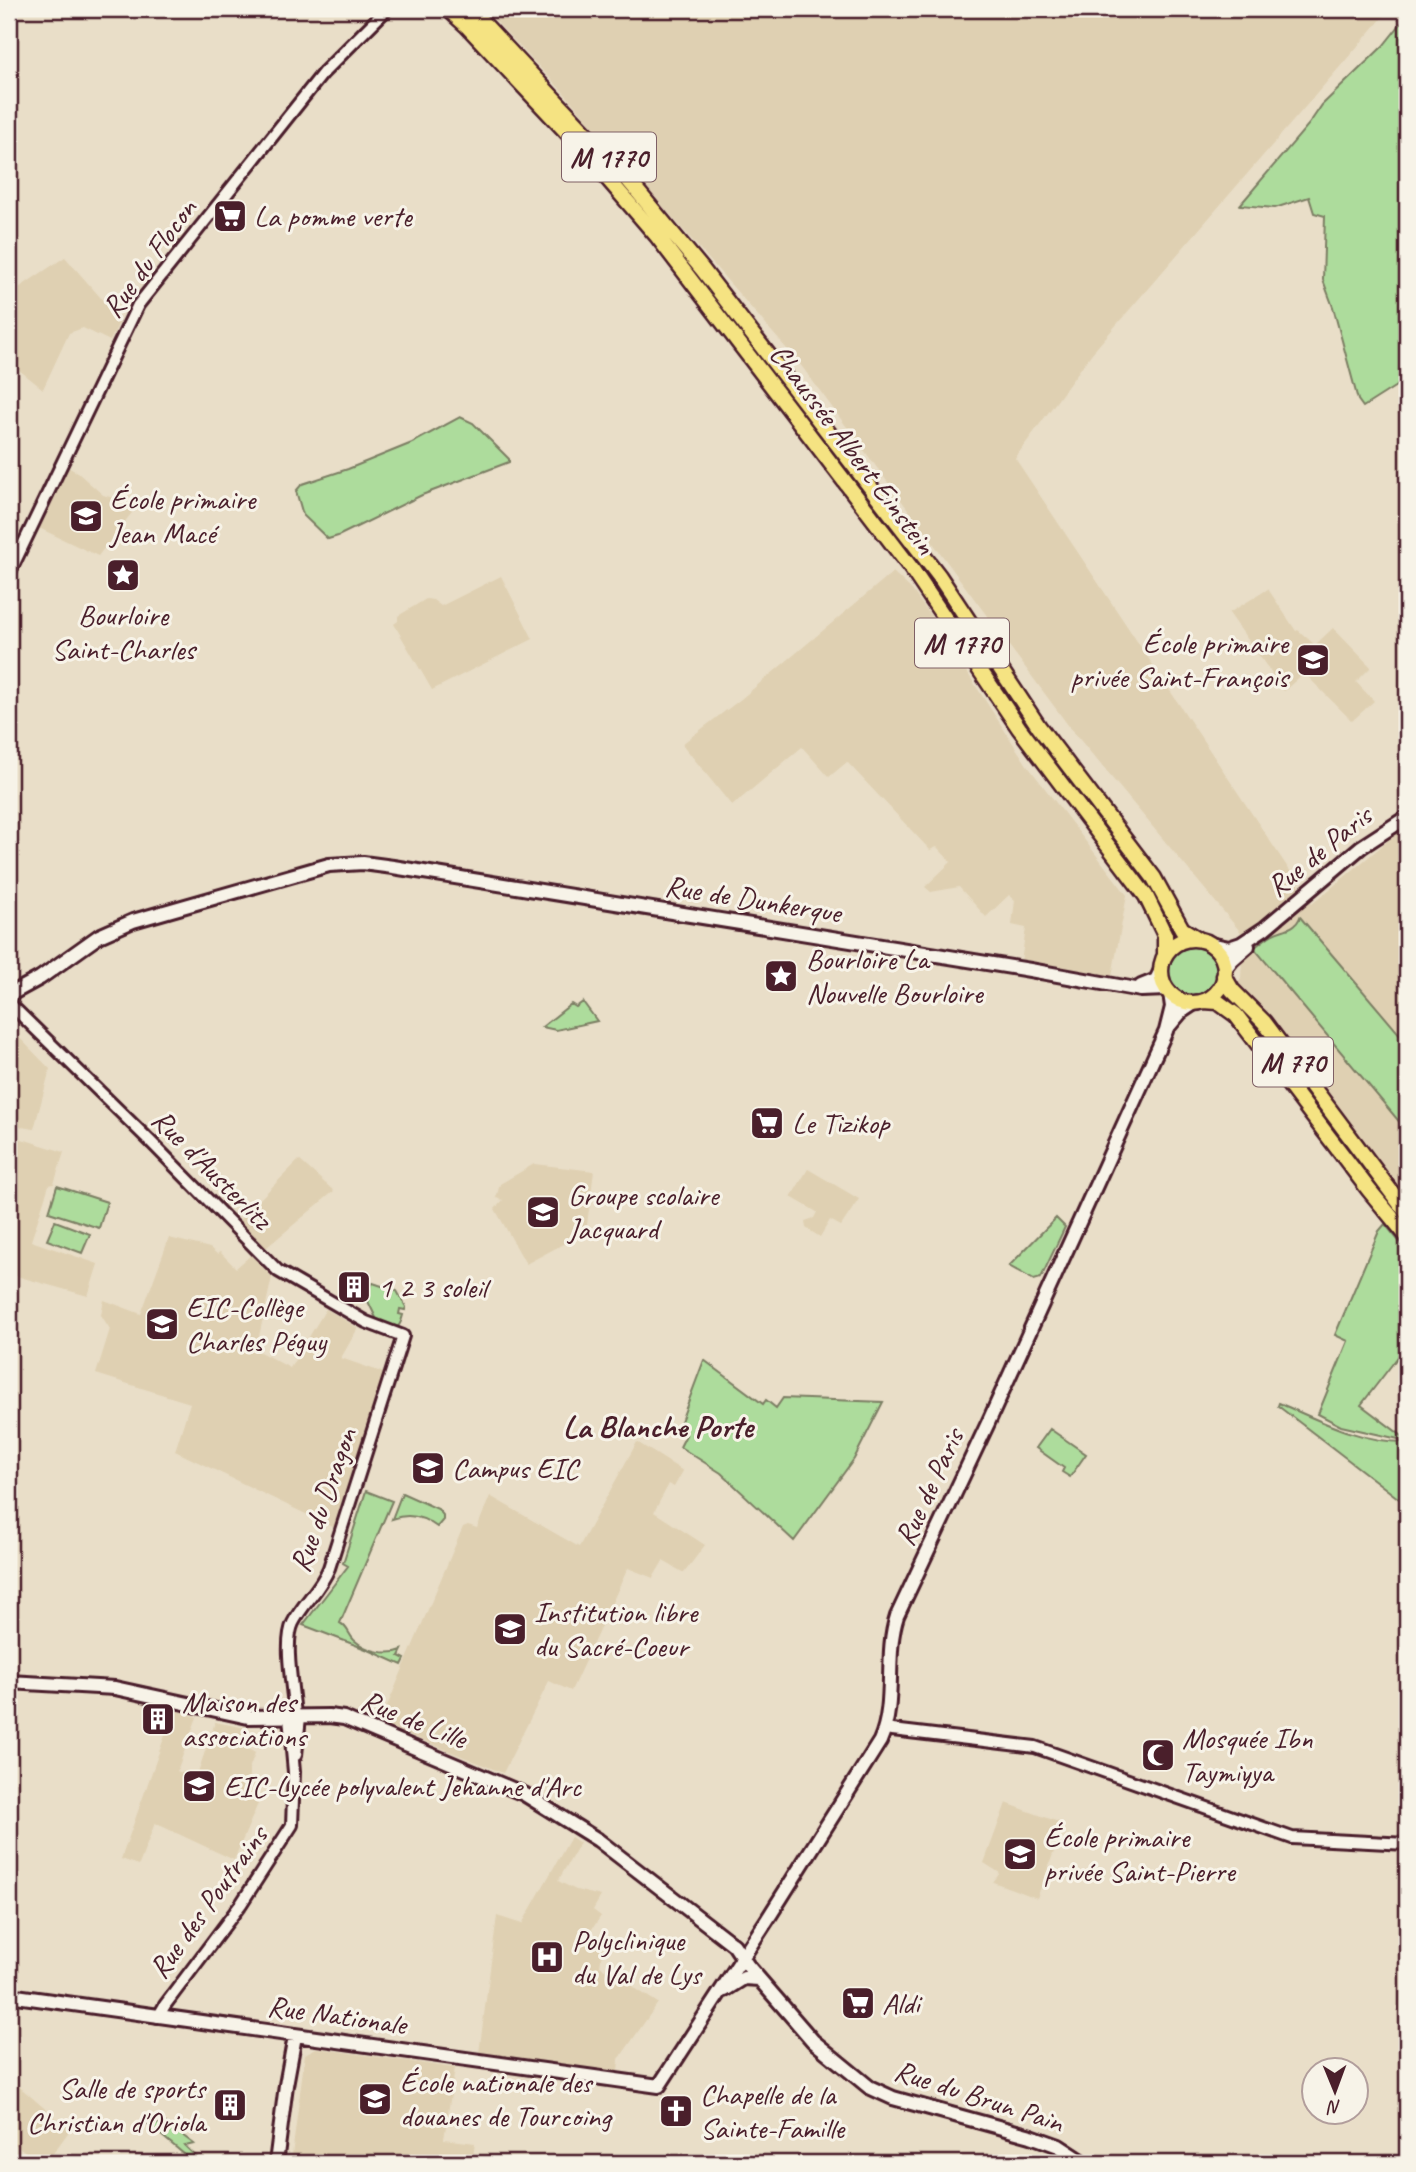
<svg xmlns="http://www.w3.org/2000/svg" width="1416" height="2172" font-family="Caveat,sans-serif">
<rect width="100%" height="100%" fill="#e9dec8"/>
<filter id="ink" filterUnits="userSpaceOnUse"><feTurbulence type="fractalNoise" baseFrequency=".0143" numOctaves="2"/><feDisplacementMap in="SourceGraphic" scale="14" xChannelSelector="R" yChannelSelector="G"/><feConvolveMatrix kernelMatrix="1 2 1 2 8 2 1 2 1" color-interpolation-filters="sRGB"/></filter>
<g filter="url(#ink)">
<path fill="#dfd0b2" d="M484,9H1390L1092,353L1015,458L1312,904L1407,825V1043L1301,917L1292,927L1278,932L1254,948L1407,1131V1248L1380,1215L1227,1010L1229,1000L1241,978L1242,960L1254,948L1071,729L800,364L564,93Z
M65,257L115,314L119,323L110,341L83,328L69,333L43,389L9,362V283L17,289Z
M68,467L78,473L103,495L138,505L98,556L39,528Z
M893,572L912,590L930,615L1027,765L1127,895L1112,976L1021,962L1026,928L1012,925L1015,900L1009,895L986,917L959,887L931,892L925,887L951,862L937,847L930,850L847,762L829,777L802,747L732,806L682,744L741,699Z
M501,576L533,639L432,690L394,624L398,621V616L426,599L433,600L441,606Z
M1268,589L1296,631L1298,630L1315,645L1333,628L1371,667L1356,682L1374,701L1352,721L1304,673L1284,691L1229,613Z
M9,1027L50,1069L34,1129L9,1125Z
M9,1135L64,1152L54,1184L49,1185L31,1241L98,1264L88,1296L9,1274Z
M299,1160L334,1191L267,1247H263L238,1221Z
M534,1164L594,1171L586,1232L526,1264L495,1209L503,1200L496,1198L500,1184Z
M808,1169L859,1199L841,1226L830,1220L820,1237L806,1228L805,1221L814,1218L817,1212L791,1197Z
M169,1238L210,1248L217,1254L220,1252L236,1268L251,1255L272,1277L256,1350L290,1368L326,1309L358,1328L341,1358L384,1373L335,1528L175,1451L190,1403L96,1374L110,1329L101,1315L104,1300L141,1314Z
M637,1442L683,1471L674,1487L669,1484L654,1512L705,1545L684,1573L663,1561L653,1578L628,1568L571,1691L549,1681L503,1773L380,1723L463,1527L468,1525L477,1528L490,1496L579,1547Z
M174,1710L197,1717L177,1771L196,1778L215,1722L246,1728L245,1747L255,1753L249,1769L252,1794L260,1799L234,1860L155,1823L139,1865L121,1859Z
M1006,1803L1064,1824L1037,1898L993,1882L1000,1873L984,1863Z
M571,1837L580,1843L558,1881L576,1890L601,1896L593,1910L601,1916L583,1942L603,1948L600,1966L658,2003L619,2059L618,2073L479,2053L497,1916L522,1924Z
M316,2048L455,2068L444,2139L475,2143L472,2163H291L305,2054Z
M9,2078L70,2130L46,2163H41L9,2140Z"/>
<path fill="#addc9c" stroke="#7c7e64" stroke-width="2" d="M1407,16V379L1363,407L1358,400L1333,307L1323,280L1325,216L1314,213L1309,197L1275,208L1240,205L1309,124L1322,105L1383,46Z
M460,417L473,423L509,459V462L422,495L338,536L328,539L303,515L296,491L302,484L348,469L412,443Z
M1300,917L1407,1043V1131L1254,948C1260,943 1266,938 1273,934C1283,929 1296,929 1300,917Z
M1168 971a25 25 0 1 1 50 0a25 25 0 1 1-50 0Z
M583,1002L597,1021L556,1030L542,1027L571,1004L576,1007Z
M57,1186L107,1202L99,1228L49,1212Z
M1056,1218L1065,1227L1041,1278L1034,1280L1009,1266Z
M55,1221L90,1234L82,1253L47,1240Z
M1385,1224L1407,1251V1345L1361,1405L1406,1439L1403,1440L1341,1426L1318,1414L1348,1341L1335,1335L1379,1231Z
M373,1283L397,1291L406,1307L405,1310L400,1309L399,1314L403,1315C401,1322 400,1328 391,1329L377,1320L364,1293Z
M704,1360L763,1404L766,1400L776,1408L783,1398L883,1402L854,1459L794,1541L721,1473L680,1447L686,1435L677,1432Z
M1279,1403C1320,1421 1362,1443 1407,1442V1505L1278,1406Z
M1050,1429L1086,1454L1070,1477L1062,1472L1064,1468L1036,1448Z
M366,1491L392,1501L340,1623C348,1627 348,1634 354,1640C366,1651 387,1656 402,1650L399,1656L405,1659L402,1665L371,1651L303,1625L348,1566L343,1563Z
M402,1493L438,1509L443,1515V1520L437,1527C423,1516 408,1513 392,1519Z
M166,2123L194,2144L185,2146L203,2163L180,2162L185,2155L149,2125Z"/>
<g fill="none" stroke-linecap="round" stroke-linejoin="round">
<g stroke="#4a1f2b" stroke-width="16">
<path id="tertiary" d="M9,574L138,305L323,73L387,9
M9,1003L150,1141L278,1271L366,1322L403,1336L329,1568C320,1590 303,1603 293,1623C283,1643 294,1694 295,1717
M884,1729L1035,1747L1292,1838L1407,1844
M296,1755L300,1717
M158,2017L165,2005L241,1904L292,1825L294,1772L289,1717"/>
</g>
<g stroke="#4a1f2b" stroke-width="18">
<path id="secondary" d="M1210,944L1229,948L1241,944L1265,928L1361,847L1407,817
M1225,969L1232,960L1248,946
M1141,986L1156,980L1161,970
M9,995L40,978L99,936L133,921L329,865L363,863L393,867L1030,970L1141,990L1167,989
M1170,1025L1181,1012L1196,1002
M9,1682L115,1688L248,1717L329,1716L344,1718L524,1794L598,1840L734,1945L748,1966L813,2041L869,2087L893,2098L1031,2136L1059,2146L1085,2163
M725,1990L744,1978L759,1979
M9,1995L659,2086L767,1920L880,1741C897,1703 884,1656 897,1616L988,1423L1166,1031L1172,1007L1170,993
M276,2163L286,2085L295,2036"/>
</g>
<g stroke="#4a1f2b" stroke-width="19">
<path id="primary" d="M448,9L467,26L577,143L657,236L911,568L1019,728L1146,896L1165,935V955
M470,9L615,164L702,269L939,576L1039,727L1154,878L1182,929L1200,940
M1161 971a32 32 0 1 1 64 0a32 32 0 1 1-64 0Z
M1224,976L1232,990L1264,1022L1407,1213
M1204,1001L1218,1002L1236,1015L1369,1190L1407,1236"/>
</g>
<use href="#tertiary" stroke="#f7f3e8" stroke-width="10"/>
<use href="#secondary" stroke="#f7f3e8" stroke-width="12"/>
<use href="#primary" stroke="#f5e382" stroke-width="14"/>
</g>
</g>
<defs>
<g id="supermarket-square" transform="scale(1.75)"><rect x="-9" y="-9" width="18" height="18" rx="4" fill="#4a1f2b" stroke="#f7f3e8"/><path d="M-6-5.5h2.5l.6 2H6L4.5 2H-2.5L-4.4-4H-6ZM-1.5 3.2a1.3 1.3 0 1 0 .1 0ZM3 3.2a1.3 1.3 0 1 0 .1 0Z" fill="#fff"/></g>
<g id="school-square" transform="scale(1.75)"><rect x="-9" y="-9" width="18" height="18" rx="4" fill="#4a1f2b" stroke="#f7f3e8"/><path d="M0-5L7-2L0 1L-7-2ZM-4 1L0 2.5L4 1V4Q0 6-4 4Z" fill="#fff"/></g>
<g id="sight-square" transform="scale(1.75)"><rect x="-9" y="-9" width="18" height="18" rx="4" fill="#4a1f2b" stroke="#f7f3e8"/><path d="M0-6L1.8-2.2L6-1.7L2.9 1.2L3.7 5.4L0 3.3L-3.7 5.4L-2.9 1.2L-6-1.7L-1.8-2.2Z" fill="#fff"/></g>
<g id="building-square" transform="scale(1.75)"><rect x="-9" y="-9" width="18" height="18" rx="4" fill="#4a1f2b" stroke="#f7f3e8"/><path d="M-4-6H4V6H1V3H-1V6H-4ZM-2.5-4.3h1.7v1.8h-1.7ZM.8-4.3h1.7v1.8H.8ZM-2.5-1h1.7V.8h-1.7ZM.8-1h1.7V.8H.8Z" fill="#fff"/></g>
<g id="university-square" transform="scale(1.75)"><rect x="-9" y="-9" width="18" height="18" rx="4" fill="#4a1f2b" stroke="#f7f3e8"/><path d="M0-5L7-2L0 1L-7-2ZM-4 1L0 2.5L4 1V4Q0 6-4 4Z" fill="#fff"/></g>
<g id="mosque-square" transform="scale(1.75)"><rect x="-9" y="-9" width="18" height="18" rx="4" fill="#4a1f2b" stroke="#f7f3e8"/><path d="M3.5-4.9A6 6 0 1 0 3.5 4.9A5 5 0 1 1 3.5-4.9Z" fill="#fff"/></g>
<g id="hospital-square" transform="scale(1.75)"><rect x="-9" y="-9" width="18" height="18" rx="4" fill="#4a1f2b" stroke="#f7f3e8"/><path d="M-5-5h3v3.5h4V-5h3V5h-3V1.5h-4V5h-3Z" fill="#fff"/></g>
<g id="church-square" transform="scale(1.75)"><rect x="-9" y="-9" width="18" height="18" rx="4" fill="#4a1f2b" stroke="#f7f3e8"/><path d="M-1.2-6h2.4v3.5h3.3v2.4h-3.3V6h-2.4V-.1h-3.3v-2.4h3.3Z" fill="#fff"/></g>
</defs>
<g fill-rule="evenodd">
<use href="#supermarket-square" x="230" y="216"/>
<use href="#school-square" x="86" y="516"/>
<use href="#sight-square" x="123" y="575"/>
<use href="#school-square" x="1313" y="660"/>
<use href="#sight-square" x="781" y="976"/>
<use href="#supermarket-square" x="767" y="1123"/>
<use href="#school-square" x="543" y="1212"/>
<use href="#building-square" x="354" y="1287"/>
<use href="#school-square" x="162" y="1324"/>
<use href="#university-square" x="428" y="1468"/>
<use href="#school-square" x="510" y="1629"/>
<use href="#building-square" x="158" y="1719"/>
<use href="#mosque-square" x="1158" y="1755"/>
<use href="#school-square" x="199" y="1786"/>
<use href="#school-square" x="1020" y="1854"/>
<use href="#hospital-square" x="547" y="1957"/>
<use href="#supermarket-square" x="858" y="2003"/>
<use href="#university-square" x="375" y="2099"/>
<use href="#building-square" x="230" y="2105"/>
<use href="#church-square" x="676" y="2111"/>
</g>
<g text-anchor="middle" dominant-baseline="central" stroke-width="6" stroke-linejoin="round" paint-order="stroke">
<g fill="#f7f3e8" stroke="#7e5f64" stroke-width="2">
<rect x="562" y="132.5" width="94" height="49" rx="5"/>
<rect x="915" y="618.5" width="94" height="49" rx="5"/>
<rect x="1253" y="1037.5" width="80" height="49" rx="5"/>
</g>
<g font-size="28" font-weight="bold" fill="#4a1f2b">
<text x="609" y="157">M 1770</text>
<text x="962" y="643">M 1770</text>
<text x="1293" y="1062">M 770</text>
</g>
<g font-size="30" fill="#4a1f2b" stroke="#f7f3e8" text-anchor="start">
<text x="254" y="216">La pomme verte</text>
<text x="110" y="499">École primaire<tspan x="110" dy="34">Jean Macé</tspan></text>
<text x="123" y="615" text-anchor="middle">Bourloire<tspan x="123" dy="34">Saint-Charles</tspan></text>
<text x="1288" y="643" text-anchor="end">École primaire<tspan x="1288" dy="34">privée Saint-François</tspan></text>
<text x="806" y="959">Bourloire La<tspan x="806" dy="34">Nouvelle Bourloire</tspan></text>
<text x="792" y="1123">Le Tizikop</text>
<text x="568" y="1195">Groupe scolaire<tspan x="568" dy="34">Jacquard</tspan></text>
<text x="378" y="1287">1 2 3 soleil</text>
<text x="186" y="1307">EIC-Collège<tspan x="186" dy="34">Charles Péguy</tspan></text>
<text x="452" y="1468">Campus EIC</text>
<text x="534" y="1612">Institution libre<tspan x="534" dy="34">du Sacré-Coeur</tspan></text>
<text x="182" y="1702">Maison des<tspan x="182" dy="34">associations</tspan></text>
<text x="1182" y="1738">Mosquée Ibn<tspan x="1182" dy="34">Taymiyya</tspan></text>
<text x="224" y="1786">EIC-Lycée polyvalent Jehanne d'Arc</text>
<text x="1044" y="1837">École primaire<tspan x="1044" dy="34">privée Saint-Pierre</tspan></text>
<text x="572" y="1940">Polyclinique<tspan x="572" dy="34">du Val de Lys</tspan></text>
<text x="882" y="2003">Aldi</text>
<text x="400" y="2082">École nationale des<tspan x="400" dy="34">douanes de Tourcoing</tspan></text>
<text x="205" y="2088" text-anchor="end">Salle de sports<tspan x="205" dy="34">Christian d'Oriola</tspan></text>
<text x="700" y="2094">Chapelle de la<tspan x="700" dy="34">Sainte-Famille</tspan></text>
</g>
<g font-size="30" fill="#4a1f2b" stroke="#f7f3e8">
<text transform="translate(149 258) rotate(-54)">Rue du Flocon</text>
<text transform="translate(853 449) rotate(53)">Chaussée Albert Einstein</text>
<text transform="translate(1319 851) rotate(-39)">Rue de Paris</text>
<text transform="translate(753 899) rotate(9)">Rue de Dunkerque</text>
<text transform="translate(212 1169) rotate(45)">Rue d'Austerlitz</text>
<text transform="translate(929 1487) rotate(-65)">Rue de Paris</text>
<text transform="translate(323 1500) rotate(-71)">Rue du Dragon</text>
<text transform="translate(414 1719) rotate(22)">Rue de Lille</text>
<text transform="translate(208 1902) rotate(-54)">Rue des Poutrains</text>
<text transform="translate(337 2015) rotate(8)">Rue Nationale</text>
<text transform="translate(979 2096) rotate(18)">Rue du Brun Pain</text>
</g>
<g font-size="32" font-weight="bold" fill="#4a1f2b" stroke="#f7f3e8">
<text x="658" y="1426">La Blanche Porte</text>
</g>
</g>
<rect width="1416" height="2172" fill="none" stroke="#f7f3e8" stroke-width="35"/>
<rect x="18" y="18" width="1381" height="2137" fill="none" stroke="#4a1f2b" stroke-width="2.5" filter="url(#ink)"/>
<g transform="translate(1335 2091) rotate(179)"><circle r="33" fill="#f7f3e8" stroke="#b29e9c" stroke-width="2"/>
<path d="M0-5L12 26L0 18L-12 26Z" fill="#4a1f2b"/>
<text y="-10" font-size="19" font-weight="bold" text-anchor="middle" fill="#4a1f2b">N</text>
</g>
</svg>
